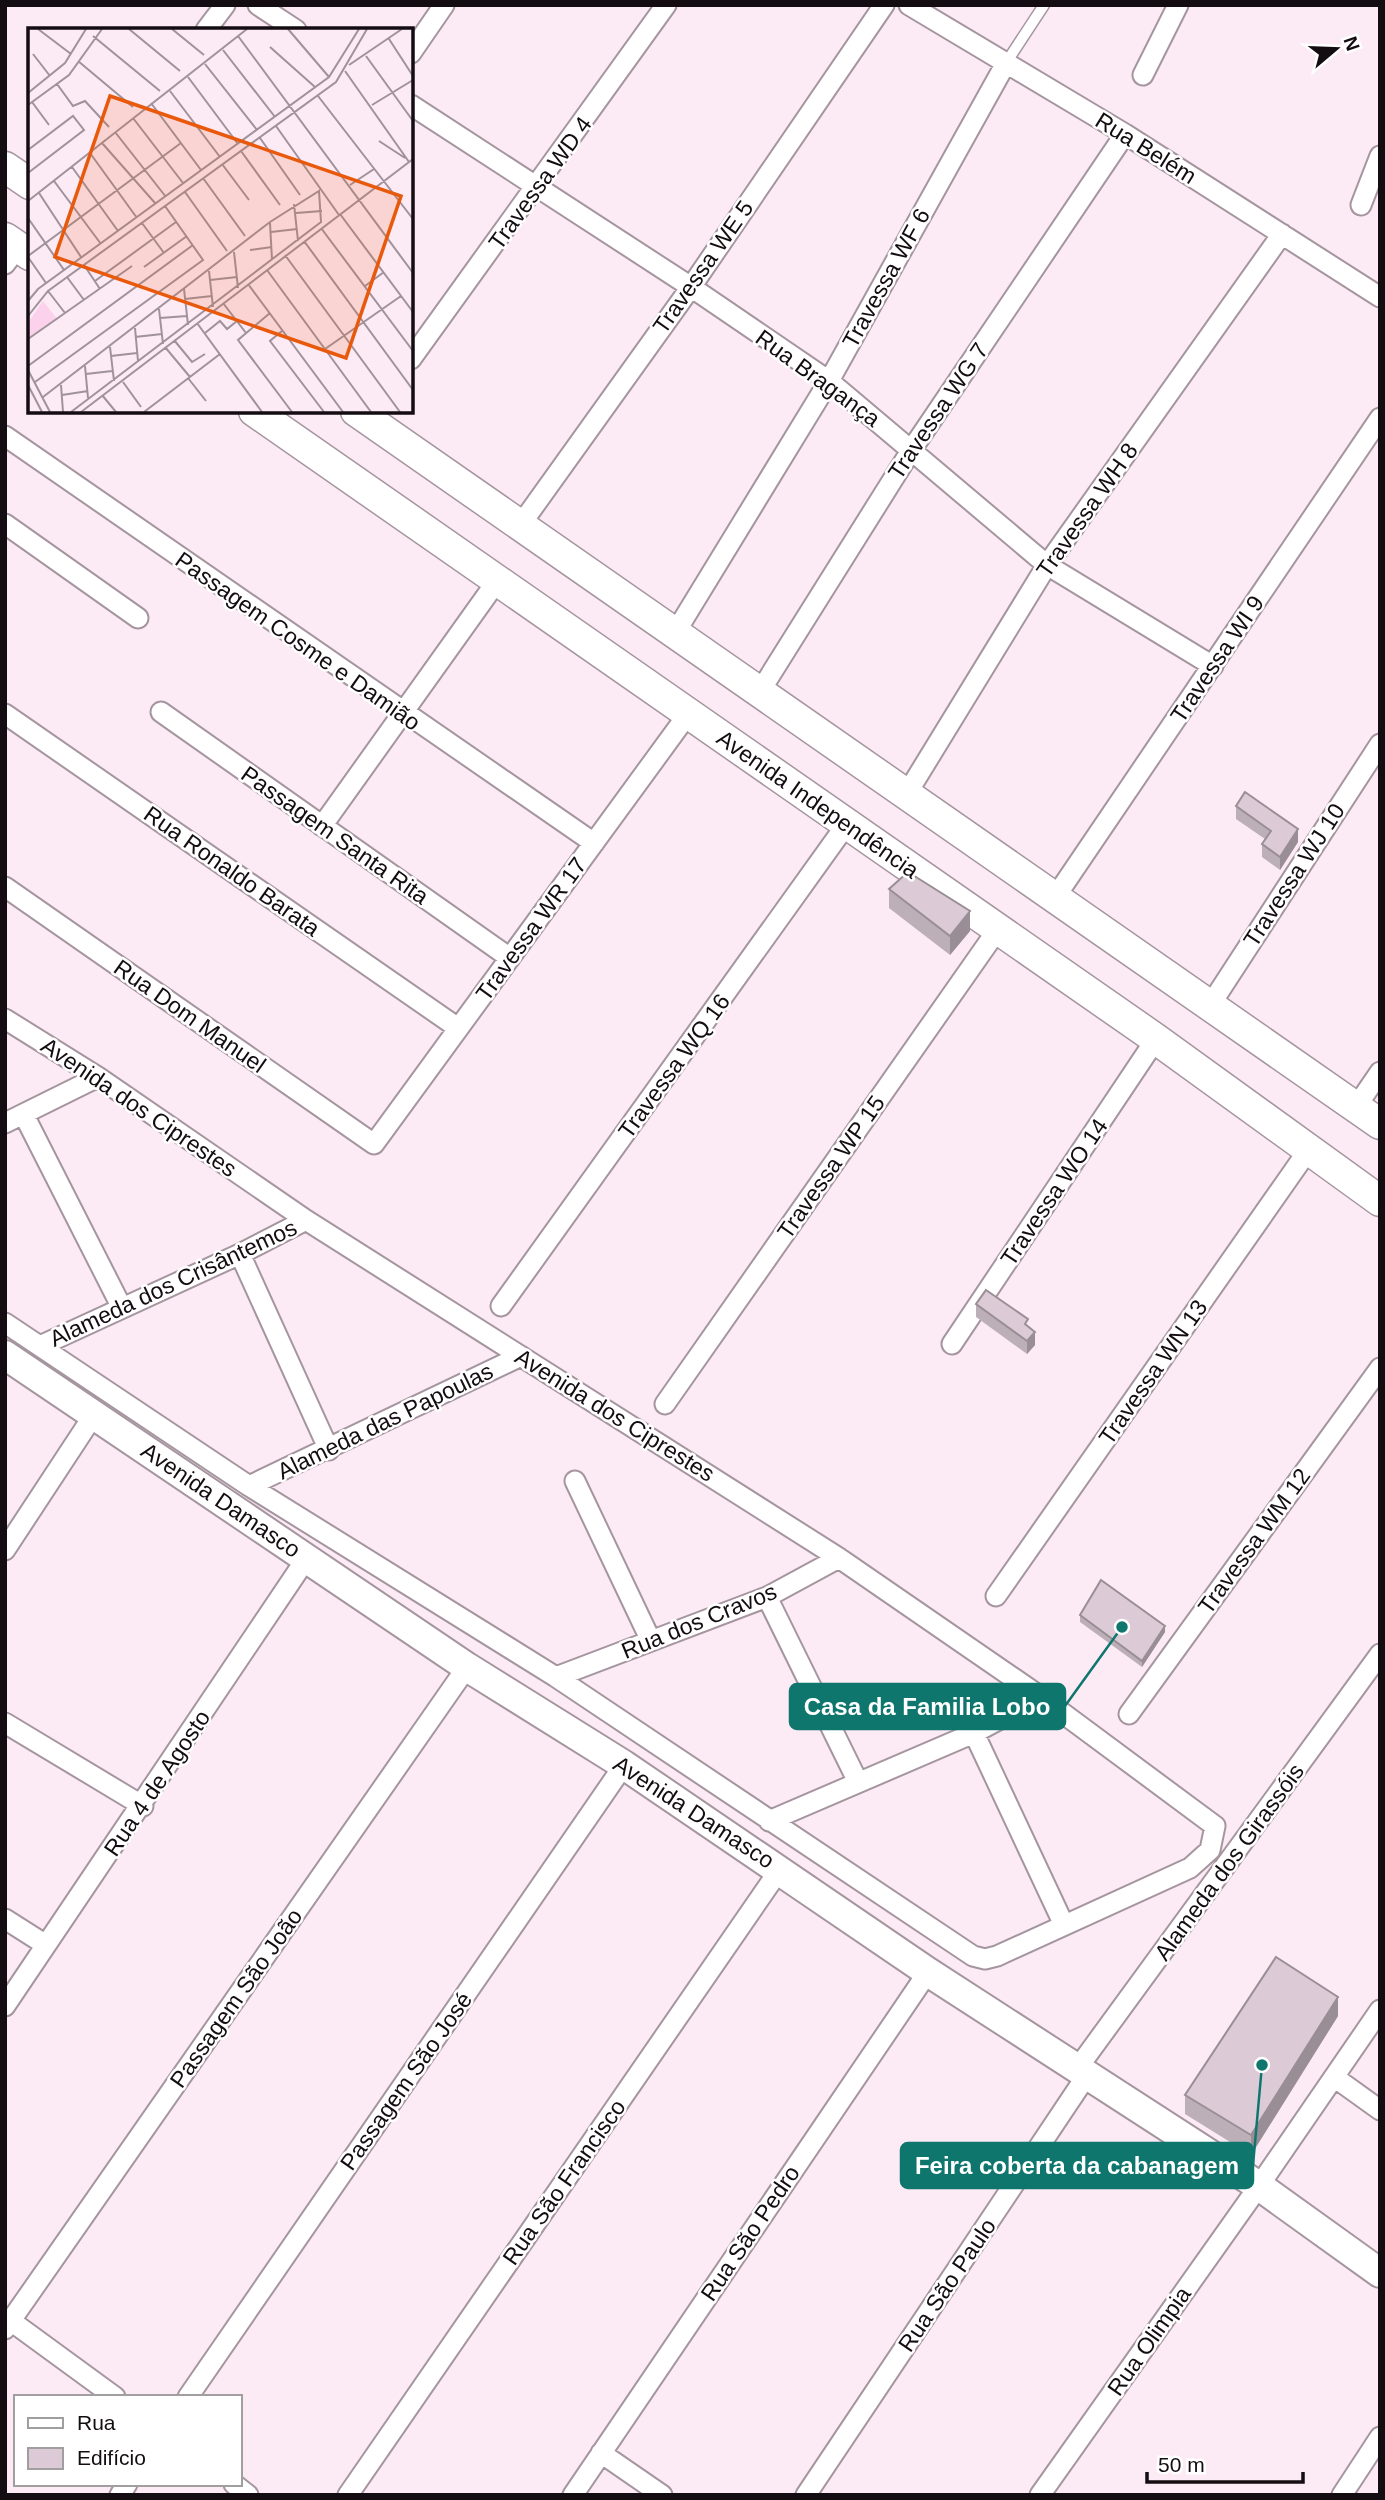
<svg xmlns="http://www.w3.org/2000/svg" width="1385" height="2500" font-family="Helvetica,sans-serif">
<rect width="100%" height="100%" fill="#fceaf5"/>
<g fill="none" stroke-linecap="round" stroke-linejoin="round">
<g stroke="#a5959f" stroke-width="13">
<path id="lane" d="M1006,63L1044,5"/>
</g>
<g stroke="#a5959f" stroke-width="23">
<path id="street" d="M258,5L296,30
M909,5L1125,134L1380,297
M206,30L225,5
M411,53L444,5
M1143,75L1178,5
M411,105L691,287L829,381L1047,565L1213,666
M1361,205L1380,156
M5,264L18,247
M411,359L666,5
M5,436L594,843
M5,524L138,618
M519,527L691,287L884,5
M675,633L829,381L1006,63
M759,693L912,449L1125,134
M161,712L510,958
M5,714L458,1028
M906,795L1047,565L1282,234
M322,826L497,581
M5,887L374,1144L688,714
M1054,899L1380,418
M1209,1007L1380,744
M5,1019L98,1077L306,1220L839,1558L1041,1697L1215,1826L1210,1850L1190,1868L997,1956L985,1959L973,1956L556,1677L249,1486L5,1323
M1356,1107L1380,1072
M24,1115L122,1308
M5,1123L98,1077
M240,1254L329,1450
M501,1306L846,825
M952,1344L1156,1039
M40,1346L240,1254L306,1220
M665,1404L998,929
M575,1481L651,1641
M249,1486L521,1356
M5,1550L95,1413
M996,1596L1309,1149
M767,1597L858,1782
M556,1677L767,1597L839,1558
M1129,1714L1380,1368
M5,1723L143,1806
M974,1733L1064,1925
M769,1821L974,1733L1041,1697
M5,1919L46,1945
M5,2006L306,1559
M1077,2069L1380,1654
M1334,2077L1380,2110
M11,2321L115,2397
M5,2329L467,1667
M188,2397L624,1765
M601,2453L662,2495
M234,2484L248,2495
M120,2495L127,2484
M348,2495L780,1869
M573,2495L928,1972
M806,2495L1087,2075
M1040,2495L1259,2186L1380,2010
M1342,2495L1380,2437"/>
</g>
<g stroke="#a5959f" stroke-width="32">
<path id="secondary" d="M5,1355L467,1667L624,1765L928,1972L1259,2186L1380,2273"/>
</g>
<g stroke="#a5959f" stroke-width="33">
<path id="primary" d="M5,167L30,184
M5,238L30,255
M254,411L1156,1039L1380,1201
M356,411L1380,1124"/>
</g>
<use href="#lane" stroke="#fff" stroke-width="10"/>
<use href="#street" stroke="#fff" stroke-width="19"/>
<use href="#secondary" stroke="#fff" stroke-width="28"/>
<use href="#primary" stroke="#fff" stroke-width="30"/>
</g>
<path fill="#bdafb8" d="M1236,806L1298,842L1280,870L1262,857V844L1265,839L1236,819Z
M889,889L970,931L950,955L889,908Z
M976,1304L1028,1326L1035,1345L1027,1354L976,1317Z
M1080,1615L1165,1632L1142,1667L1080,1622Z
M1338,2016L1251,2155L1185,2114V2095Z"/>
<path fill="#9a8e96" d="M1298,829V842L1280,870V857Z
M970,911V931L950,955V936Z
M1035,1332V1345L1027,1354V1341Z
M1165,1626V1632L1142,1667V1661Z
M1338,1997V2016L1251,2155V2135Z"/>
<path fill="#dccbd6" stroke="#9a8e96" stroke-width="2" d="M1245,792L1298,829L1280,857L1262,844L1271,831L1236,806Z
M908,872L970,911L950,936L889,889Z
M986,1290L1028,1319L1025,1324L1035,1332L1027,1341L976,1304Z
M1101,1580L1165,1626L1142,1661L1080,1615Z
M1276,1957L1338,1997L1251,2135L1185,2095Z"/>
<g text-anchor="middle" dominant-baseline="central" stroke-width="5" stroke-linejoin="round" paint-order="stroke">
<g font-size="23" fill="#130d11" stroke="#fff">
<text transform="translate(1146 148) rotate(32)">Rua Belém</text>
<text transform="translate(540 183) rotate(-54)">Travessa WD 4</text>
<text transform="translate(703 267) rotate(-55)">Travessa WE 5</text>
<text transform="translate(886 278) rotate(-61)">Travessa WF 6</text>
<text transform="translate(818 378) rotate(36)">Rua Bragança</text>
<text transform="translate(938 411) rotate(-56)">Travessa WG 7</text>
<text transform="translate(1087 510) rotate(-55)">Travessa WH 8</text>
<text transform="translate(298 641) rotate(35)">Passagem Cosme e Damião</text>
<text transform="translate(1217 659) rotate(-56)">Travessa WI 9</text>
<text transform="translate(818 804) rotate(35)">Avenida Independência</text>
<text transform="translate(335 835) rotate(35)">Passagem Santa Rita</text>
<text transform="translate(232 871) rotate(35)">Rua Ronaldo Barata</text>
<text transform="translate(1294 875) rotate(-57)">Travessa WJ 10</text>
<text transform="translate(531 929) rotate(-54)">Travessa WR 17</text>
<text transform="translate(190 1016) rotate(35)">Rua Dom Manuel</text>
<text transform="translate(674 1066) rotate(-54)">Travessa WQ 16</text>
<text transform="translate(139 1107) rotate(34)">Avenida dos Ciprestes</text>
<text transform="translate(831 1167) rotate(-55)">Travessa WP 15</text>
<text transform="translate(1054 1192) rotate(-56)">Travessa WO 14</text>
<text transform="translate(173 1283) rotate(-25)">Alameda dos Crisântemos</text>
<text transform="translate(1153 1372) rotate(-55)">Travessa WN 13</text>
<text transform="translate(615 1415) rotate(32)">Avenida dos Ciprestes</text>
<text transform="translate(385 1421) rotate(-26)">Alameda das Papoulas</text>
<text transform="translate(221 1500) rotate(34)">Avenida Damasco</text>
<text transform="translate(1254 1541) rotate(-54)">Travessa WM 12</text>
<text transform="translate(699 1621) rotate(-22)">Rua dos Cravos</text>
<text transform="translate(157 1783) rotate(-56)">Rua 4 de Agosto</text>
<text transform="translate(694 1812) rotate(33)">Avenida Damasco</text>
<text transform="translate(1229 1862) rotate(-54)">Alameda dos Girassóis</text>
<text transform="translate(236 1998) rotate(-55)">Passagem São João</text>
<text transform="translate(406 2081) rotate(-55)">Passagem São José</text>
<text transform="translate(564 2182) rotate(-55)">Rua São Francisco</text>
<text transform="translate(750 2233) rotate(-56)">Rua São Pedro</text>
<text transform="translate(947 2285) rotate(-56)">Rua São Paulo</text>
<text transform="translate(1149 2341) rotate(-55)">Rua Olimpia</text>
</g>
</g>
<g transform="translate(28 28)">
<rect width="385" height="385" fill="#fceaf5"/>
<path d="M15,273L29,291L0,311V295Z" fill="#fbd1ec"/>
<path fill="none" stroke="#9f929a" stroke-width="2" d="M10,1L43,26M101,1L152,43M144,1L176,27M260,1L301,49M65,8L132,63M210,8L385,245M361,11L385,48M242,19L287,59M195,22L247,89M5,26L22,48M338,28L385,93M50,33L105,79M177,36L229,102M321,37L374,1M317,43L381,134M160,49L210,116M29,56L45,78L57,73L81,99M142,63L192,129M0,65L37,35L58,1M290,68L385,191M4,74L21,97M123,75L173,142M0,77L41,47L74,1M344,77L385,52M105,90L155,155M248,98L311,187M87,104L138,169M232,110L272,167M351,113L377,130M74,115L127,175M0,122L45,88L56,102L0,145M213,123L252,177M62,125L109,190M194,136L221,172M44,139L90,203M175,150L217,208M26,153L73,216M322,157L346,141M157,164L199,223M11,165L53,229M0,173L219,1M266,176L270,213M268,185L294,183M312,186L385,284M0,190L36,242M114,195L136,225M242,195L244,232M293,200L385,323M243,204L269,201M276,213L385,362M222,222L244,219M206,224L210,260M257,227L372,384M0,228L153,115M0,229L18,255M56,237L72,261M116,239L159,208M239,242L343,384M181,243L185,279M39,249L56,272M182,252L209,249M67,253L148,194M220,256L315,384M337,258L356,244M156,261L160,297M20,263L37,285M157,271L184,268M0,273L10,261L301,49L331,1M195,275L218,305M131,281L135,316M242,285L210,312L264,384M0,288L20,263L308,54L339,1M132,290L159,288M169,295L234,384M107,300L110,333M255,302L242,313L296,384M177,305L192,293L199,301L209,293M107,309L134,306M0,311L104,238M146,312L164,334L177,326M82,319L86,353M137,319L162,349M297,321L373,268M83,328L109,325M0,338L165,217M57,338L60,370M0,342L22,384M58,346L84,343M160,350L178,373M7,354L175,232L137,178M95,354L113,379M0,357L14,384M33,357L35,384M34,367L60,363M74,367L88,384M15,369L242,194L291,163L293,194L43,384M53,384L385,131M116,384L192,326"/>
<path fill="#e8590c" fill-opacity="0.15" stroke="#e8590c" stroke-width="3.5" d="M82,68L373,168L318,330L27,229Z"/>
<rect width="385" height="385" fill="none" stroke="#130d11" stroke-width="3.5"/>
</g>
<path fill="none" stroke="#0f766e" stroke-width="2.5" d="M1122 1627L1065 1706M1262 2065L1253 2165"/>
<g fill="#0f766e" stroke="#fff" stroke-width="2.5">
<circle cx="1122" cy="1627" r="7"/>
<circle cx="1262" cy="2065" r="7"/>
</g>
<g fill="#0f766e" stroke="#0f766e" stroke-width="2.5">
<rect x="790" y="1684" width="275" height="45" rx="7"/>
<rect x="901" y="2143" width="352" height="45" rx="7"/>
</g>
<g font-size="24" text-anchor="middle" font-weight="bold" fill="#fff">
<text x="927" y="1715">Casa da Familia Lobo</text>
<text x="1077" y="2174">Feira coberta da cabanagem</text>
</g>
<rect width="1385" height="2500" fill="none" stroke="#130d11" stroke-width="14"/>
<rect x="14" y="2395" width="228" height="91" fill="#ffffff" stroke="#a19ea0" stroke-width="2"/>
<rect x="28" y="2418" width="35" height="10" fill="#ffffff" stroke="#a19ea0" stroke-width="2"/>
<text x="77" y="2430" font-size="21" fill="#130d11">Rua</text>
<rect x="28" y="2448" width="35" height="21" fill="#dccbd6" stroke="#a19ea0" stroke-width="2"/>
<text x="77" y="2465" font-size="21" fill="#130d11">Edifício</text>
<g transform="translate(1336 49) rotate(71)" stroke="#ffffff" stroke-width="5" paint-order="stroke">
<path d="M0-5L12 26L0 18L-12 26Z" fill="#130d11"/>
<text y="-10" font-size="19" font-weight="bold" text-anchor="middle" fill="#130d11">N</text>
</g>
<path d="M1147 2472v10h156v-10" fill="none" stroke="#130d11" stroke-width="3.5"/>
<text x="1158" y="2472" font-size="21" fill="#130d11" stroke="#ffffff" stroke-width="5" paint-order="stroke">50 m</text>
</svg>
